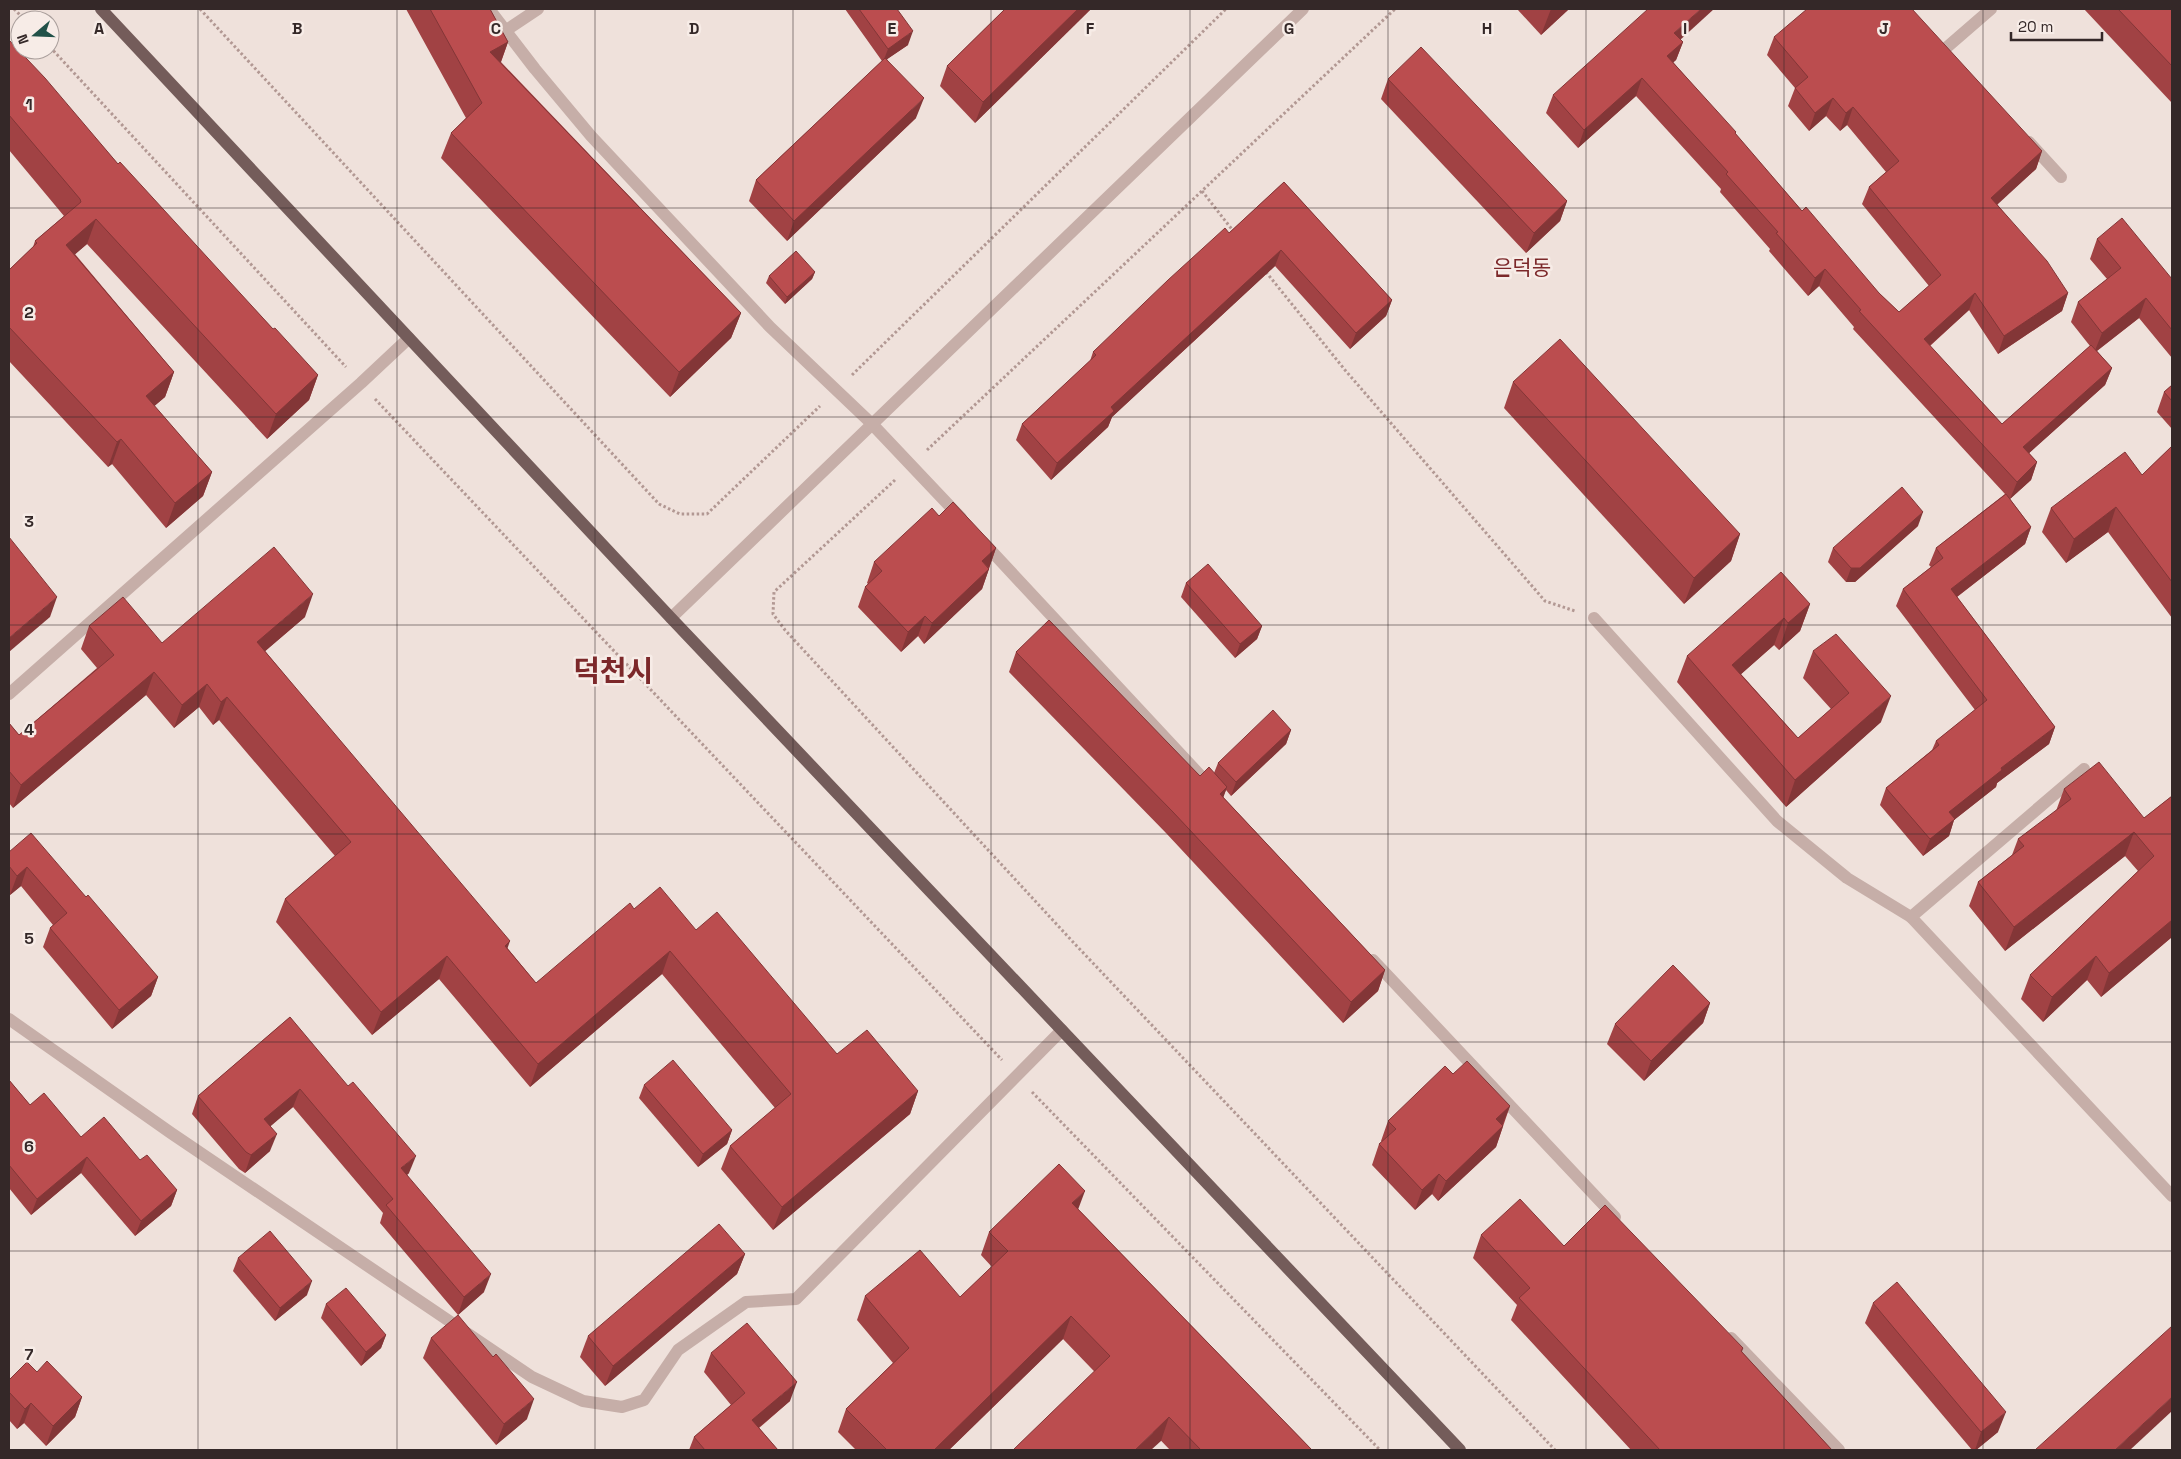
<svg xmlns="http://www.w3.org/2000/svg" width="2181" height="1459" font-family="'Space Grotesk','Noto Sans KR',sans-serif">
	<rect width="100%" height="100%" fill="#efe1db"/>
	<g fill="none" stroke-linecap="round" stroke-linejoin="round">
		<g stroke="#b29893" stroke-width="3" stroke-dasharray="2.5 2.5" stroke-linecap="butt">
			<polyline points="14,9 25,20"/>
			<polyline points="200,9 659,504 680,514 707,514 820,406"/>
			<polyline points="50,47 346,367"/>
			<polyline points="1202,191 1234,232"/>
			<polyline points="1266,272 1345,370 1545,601 1575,611"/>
			<polyline points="852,375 1226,9"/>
			<polyline points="375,399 1002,1060"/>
			<polyline points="927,450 1395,9"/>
			<polyline points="895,480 774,592 773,614 785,630 1073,942 1555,1450"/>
			<polyline points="1032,1092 1380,1450"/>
		</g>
		<g stroke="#c6aea8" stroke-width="12">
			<polyline points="489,9 535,69 591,136 770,327 872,424 961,518"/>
			<polyline points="505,31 538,9"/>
			<polyline points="1946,48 1991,9"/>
			<polyline points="2029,142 2061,177"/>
			<polyline points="983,542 1211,787"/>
			<polyline points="671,618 1303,9"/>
			<polyline points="1594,618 1777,821 1847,878 1911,917 2172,1196"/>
			<polyline points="9,694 361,383 409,338"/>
			<polyline points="1911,917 2084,769"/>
			<polyline points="1373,960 1615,1217"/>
			<polyline points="9,1019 171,1133 532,1377 583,1401 622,1407 644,1400 678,1350 746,1302 796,1299 1062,1030"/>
			<polyline points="1731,1338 1839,1450"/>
		</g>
		<polyline stroke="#745c5a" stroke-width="12" points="101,9 671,618 1460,1450"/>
	</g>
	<g fill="#a14244">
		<polygon points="406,9 490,9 508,42 501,62 741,313 731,338 670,397 441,158 451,133 466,118"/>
		<polygon points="845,9 897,9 908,45 887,59 916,118 787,241 749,201 756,180 882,61"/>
		<polygon points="1005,9 1091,9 975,123 940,86 947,66"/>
		<polygon points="1517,9 1569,9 1541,35"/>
		<polygon points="2084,9 2172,9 2172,103"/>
		<polygon points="1774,37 2042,151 2036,169 1997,204 2068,293 2062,311 1998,354 1969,310 1930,346 2002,424 2090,346 2071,322 2078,302 2107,279 2090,259 2097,239 2172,279 2172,358 2139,318 2097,351 2112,368 2105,385 2029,453 2037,462 2031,480 2010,499 2031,527 2025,544 1957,597 2055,727 2049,744 1997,783 1996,787 1954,820 1949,836 1923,856 1880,805 1886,788 1932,750 1936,741 1975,710 1896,606 1903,589 1931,567 1929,565 1936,548 2005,494 1853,329 1854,327 1819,286 1808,296 1769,251 1770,249 1720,192 1721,189 1636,96 1578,148 1546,113 1553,95 1680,39 1683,42 1676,60 1673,62 1802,211 1879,293 1899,312 1929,286 1862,204 1869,187 1886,172 1847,125 1840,131 1826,116 1809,131 1788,106 1795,88 1767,55"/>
		<polygon points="9,40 118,164 273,329 318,375 309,400 267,439 87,244 75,254 174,372 165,397 154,406 212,472 203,496 166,528 112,464 108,467 9,361 9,270 33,247 35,241 64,216 9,150"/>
		<polygon points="1388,79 1567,201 1560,221 1526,253 1381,99"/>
		<polygon points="1284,182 1392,300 1386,316 1350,349 1275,266 1112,417 1108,427 1051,480 1016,440 1022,424 1090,361 1093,352 1229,233"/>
		<polygon points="815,272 812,279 785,304 766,283 769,276"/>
		<polygon points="1513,382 1740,534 1731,561 1684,604 1504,408"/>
		<polygon points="2172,385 2172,429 2157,412 2164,392"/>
		<polygon points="2172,446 2172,618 2108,532 2066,563 2042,532 2051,508 2142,475"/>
		<polygon points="939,516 996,548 982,589 924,644 918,636 901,652 858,607 865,587 868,584 867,583 874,562"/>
		<polygon points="1918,526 1855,582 1846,582 1828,562 1833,548"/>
		<polygon points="1186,583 1262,626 1257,639 1235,658 1181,597"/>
		<polygon points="1810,604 1800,631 1779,650 1774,645 1741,674 1798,738 1831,709 1803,678 1813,651 1881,722 1786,807 1677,682 1687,656"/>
		<polygon points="305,617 265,651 536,983 634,909 696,930 837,1054 918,1091 910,1114 773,1230 721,1169 730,1146 775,1108 662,974 530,1087 439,979 372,1035 276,922 285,899 335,856 219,720 213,725 199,707 174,728 146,695 13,808 9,803 9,723 19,735 97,668 81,649 89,626 162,643"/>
		<polygon points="1016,652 1200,776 1214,773 1218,763 1291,730 1286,744 1231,796 1226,790 1223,797 1385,970 1378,991 1343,1023 1166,833 1009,672"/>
		<polygon points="2064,789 2144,818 2172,796 2172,937 2101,997 2087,980 2043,1022 2021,999 2030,975 2138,871 2125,856 2005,951 1969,906 1978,882 2012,855 2018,839 2056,811"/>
		<polygon points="9,852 86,897 158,977 151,996 112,1029 43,947 50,928 53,925 21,886 10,895 9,893"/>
		<polygon points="1710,1003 1703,1023 1644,1081 1607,1044 1615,1024"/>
		<polygon points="290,1017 409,1173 407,1175 484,1292 458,1315 380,1223 383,1213 293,1107 270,1126 270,1151 245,1173 239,1169 192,1114 198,1096"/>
		<polygon points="1453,1074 1510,1106 1496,1147 1438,1201 1432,1194 1415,1210 1372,1165 1379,1144 1382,1142 1381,1141 1388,1121"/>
		<polygon points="9,1080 30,1105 81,1137 140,1160 177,1190 171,1206 135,1236 81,1173 31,1215 9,1188"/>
		<polygon points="644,1085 732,1130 727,1144 698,1167 639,1098"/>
		<polygon points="1078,1209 1312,1450 1170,1450 1063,1339 949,1450 856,1450 838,1432 846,1409 893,1363 857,1320 865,1296 960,1297 992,1267 981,1255 989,1232"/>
		<polygon points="1481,1235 1564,1246 1743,1348 1742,1352 1832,1450 1631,1450 1511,1320 1517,1305 1473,1258"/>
		<polygon points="745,1254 737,1274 605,1386 580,1357 588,1336"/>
		<polygon points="238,1258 307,1295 275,1321 233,1271"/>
		<polygon points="1873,1303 1998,1432 1976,1450 1972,1450 1865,1323"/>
		<polygon points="326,1304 386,1335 381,1348 361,1366 321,1318"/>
		<polygon points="431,1338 527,1419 496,1445 423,1358"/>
		<polygon points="711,1353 790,1401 759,1428 778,1450 689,1450 694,1437 731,1405 704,1372"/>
		<polygon points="37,1372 82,1397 75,1417 46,1446 24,1423 17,1429 9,1420 9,1380"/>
	</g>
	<g fill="#833637">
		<polygon points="1078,9 1091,9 975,123 983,102"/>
		<polygon points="1551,9 1569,9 1541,35"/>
		<polygon points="1701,9 1714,9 1668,51 1674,33"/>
		<polygon points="913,31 908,45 883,62 888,49"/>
		<polygon points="508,42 499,67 490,52"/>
		<polygon points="1683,42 1676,60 1661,74 1667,56"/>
		<polygon points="1642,78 1636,96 1578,148 1584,130"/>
		<polygon points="924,98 916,118 787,241 794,221"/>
		<polygon points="1833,98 1826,116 1809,131 1815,113"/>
		<polygon points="1853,107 1847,125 1840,131 1846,113"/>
		<polygon points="2042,151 2036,169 1985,216 1991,198"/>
		<polygon points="1567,201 1560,221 1526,253 1534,233"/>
		<polygon points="96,219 87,244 57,270 66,245"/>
		<polygon points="1281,250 1275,266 1112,417 1108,427 1051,480 1057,463 1111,407"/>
		<polygon points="1825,269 1819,286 1808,296 1815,278"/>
		<polygon points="815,272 812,279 785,304 787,297"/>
		<polygon points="1975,293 1969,310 1917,357 1924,339"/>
		<polygon points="2068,293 2062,311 1998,354 2004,336"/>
		<polygon points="2146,298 2139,318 2094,353 2102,333"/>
		<polygon points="1392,300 1386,316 1350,349 1356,333"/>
		<polygon points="741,313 731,338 670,397 679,372"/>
		<polygon points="2112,368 2105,385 2016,465 2023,447"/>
		<polygon points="174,372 165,397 137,421 146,396"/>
		<polygon points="318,375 309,400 267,439 276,414"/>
		<polygon points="121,439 112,464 108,467 117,442"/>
		<polygon points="2037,462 2031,480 2010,499 2017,482"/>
		<polygon points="212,472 203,496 166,528 175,503"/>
		<polygon points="2116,507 2108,532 2066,563 2074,539"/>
		<polygon points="1923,512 1918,526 1855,582 1846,582 1851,568"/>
		<polygon points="2031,527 2025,544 1945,606 1951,589"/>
		<polygon points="1740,534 1731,561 1684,604 1694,578"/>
		<polygon points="996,548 989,568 982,561"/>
		<polygon points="989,569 982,589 924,644 932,623"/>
		<polygon points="313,594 305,617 249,665 257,642"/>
		<polygon points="57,597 50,617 9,652 9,638"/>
		<polygon points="1810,604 1800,631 1779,650 1788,623"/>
		<polygon points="925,616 918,636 901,652 908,632"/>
		<polygon points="1784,618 1774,645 1722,691 1732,665"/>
		<polygon points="1262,626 1257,639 1235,658 1240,644"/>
		<polygon points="154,672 146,695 13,808 21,785"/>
		<polygon points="207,684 199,707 174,728 182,705"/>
		<polygon points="1891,696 1881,722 1786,807 1795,780"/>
		<polygon points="227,697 219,720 213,725 221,702"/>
		<polygon points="2055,727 2049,744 1997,783 1996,787 1954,820 1949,836 1923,856 1930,839 1949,812 2001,768"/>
		<polygon points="1291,730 1286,744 1231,796 1236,782"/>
		<polygon points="1227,787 1220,807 1220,794"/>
		<polygon points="2134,832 2125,856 2005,951 2014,927"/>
		<polygon points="27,867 21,886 10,895 17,876"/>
		<polygon points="2172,920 2172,937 2101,997 2109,973"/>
		<polygon points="510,941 502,964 505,946"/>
		<polygon points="670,951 662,974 530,1087 538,1064"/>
		<polygon points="447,956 439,979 372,1035 381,1012"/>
		<polygon points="2096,956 2087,980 2043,1022 2052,997"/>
		<polygon points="1385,970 1378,991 1343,1023 1351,1002"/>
		<polygon points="158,977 151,996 112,1029 119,1010"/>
		<polygon points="1710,1003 1703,1023 1644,1081 1651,1061"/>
		<polygon points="300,1089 293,1107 258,1137 264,1119"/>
		<polygon points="918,1091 910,1114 773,1230 782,1207"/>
		<polygon points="1510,1106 1502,1126 1496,1119"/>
		<polygon points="1503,1126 1496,1147 1438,1201 1446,1181"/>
		<polygon points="732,1130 727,1144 698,1167 703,1154"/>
		<polygon points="277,1134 270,1151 245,1173 251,1155"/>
		<polygon points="416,1156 409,1173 395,1186 401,1168"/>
		<polygon points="87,1157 81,1173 31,1215 37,1199"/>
		<polygon points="1439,1174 1432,1194 1415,1210 1422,1190"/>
		<polygon points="177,1190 171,1206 135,1236 141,1221"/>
		<polygon points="1085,1191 1076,1215 1072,1203"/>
		<polygon points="745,1254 737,1274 605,1386 613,1366"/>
		<polygon points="491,1274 484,1292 458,1315 464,1297"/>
		<polygon points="312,1281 307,1295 275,1321 280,1308"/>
		<polygon points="1071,1316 1063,1339 949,1450 934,1450"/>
		<polygon points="386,1335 381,1348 361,1366 366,1352"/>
		<polygon points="797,1382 790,1401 745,1439 752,1420"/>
		<polygon points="82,1397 75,1417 46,1446 53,1426"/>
		<polygon points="2172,1397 2172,1411 2130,1450 2115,1450"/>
		<polygon points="534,1399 527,1419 496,1445 504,1424"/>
		<polygon points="31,1403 24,1423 17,1429 25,1409"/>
		<polygon points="2006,1412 1998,1432 1976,1450 1975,1450 1981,1432"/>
		<polygon points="1169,1417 1161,1441 1151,1450 1135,1450"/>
	</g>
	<g fill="#bb4d4f" stroke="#833637">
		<polygon points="430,9 490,9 508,42 490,52 741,313 679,372 451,133 482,103"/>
		<polygon points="859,9 897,9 913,31 888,49"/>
		<polygon points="1005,9 1078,9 983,102 947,66"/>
		<polygon points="1648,9 1701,9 1674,33 1683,42 1667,56 1736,132 1735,133 1802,211 1806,207 1879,293 1899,312 1941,275 1869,187 1899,161 1853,107 1846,113 1833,98 1815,113 1795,88 1808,77 1774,37 1807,9 1912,9 2042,151 1991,198 2047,261 2068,293 2004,336 1975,293 1924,339 2002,424 2091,345 2112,368 2023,447 2037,462 2017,482 1859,311 1861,310 1825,269 1815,278 1776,233 1778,232 1726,174 1728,172 1642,78 1584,130 1553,95"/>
		<polygon points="2118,9 2172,9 2172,66"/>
		<polygon points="9,40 45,78 118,164 120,162 273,329 275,328 318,375 276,414 96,219 66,245 174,372 146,396 212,472 175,503 121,439 117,442 9,327 9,270 37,243 35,241 81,202 80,199 9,115"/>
		<polygon points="1421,47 1567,201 1534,233 1388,79"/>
		<polygon points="885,58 924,98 794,221 756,180"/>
		<polygon points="1284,182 1392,300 1356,333 1281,250 1111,407 1114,411 1057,463 1022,424 1096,355 1093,352 1168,280 1225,228 1229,233"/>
		<polygon points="2122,218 2172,279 2172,330 2146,298 2102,333 2078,302 2121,268 2097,239"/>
		<polygon points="796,251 815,272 787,297 769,276"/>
		<polygon points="1560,339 1740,534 1694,578 1513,382"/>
		<polygon points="2172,385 2172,401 2164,392"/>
		<polygon points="2172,446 2172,582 2116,507 2074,539 2051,508 2125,452 2142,475"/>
		<polygon points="1902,487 1923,512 1860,568 1851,568 1833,548"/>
		<polygon points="2006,494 2031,527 1951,589 2055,727 2001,768 2002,770 1949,812 1955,819 1930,839 1886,788 1939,745 1936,741 1987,700 1903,589 1943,558 1936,548"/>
		<polygon points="953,502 996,548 982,561 989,569 932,623 925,616 908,632 865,587 882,571 874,562 932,508 939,516"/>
		<polygon points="9,537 57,597 9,638"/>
		<polygon points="274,547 313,594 257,642 510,941 505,946 536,983 630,903 634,909 660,887 696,930 717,912 837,1054 867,1030 918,1091 782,1207 730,1146 791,1094 670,951 538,1064 447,956 381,1012 285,899 351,842 227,697 221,702 207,684 182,705 154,672 21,785 9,771 9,723 19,735 114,655 89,626 123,597 162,643"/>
		<polygon points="1208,564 1262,626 1240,644 1186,583"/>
		<polygon points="1781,572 1810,604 1788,623 1784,618 1732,665 1798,738 1849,693 1813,651 1836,634 1891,696 1795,780 1687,656"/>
		<polygon points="1049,620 1200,776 1209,767 1227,787 1220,794 1385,970 1351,1002 1173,812 1016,652"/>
		<polygon points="1273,710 1291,730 1236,782 1218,763"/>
		<polygon points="2099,762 2144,818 2172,796 2172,920 2109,973 2096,956 2052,997 2030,975 2154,856 2134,832 2014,927 1978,882 2024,846 2018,839 2071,799 2064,789"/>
		<polygon points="31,833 86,897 88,895 158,977 119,1010 50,928 67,913 27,867 17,876 9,866 9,852"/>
		<polygon points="1673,965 1710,1003 1651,1061 1615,1024"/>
		<polygon points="290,1017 348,1086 353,1082 416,1156 401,1168 491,1274 464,1297 386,1205 393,1199 300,1089 264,1119 277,1134 251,1155 246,1152 198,1096"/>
		<polygon points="673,1060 732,1130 703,1154 644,1085"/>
		<polygon points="1467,1061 1510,1106 1496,1119 1503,1126 1446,1181 1439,1174 1422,1190 1379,1144 1396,1129 1388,1121 1445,1066 1453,1074"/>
		<polygon points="9,1080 30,1105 44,1093 81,1137 104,1117 140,1160 147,1155 177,1190 141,1221 87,1157 37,1199 9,1165"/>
		<polygon points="1059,1164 1085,1191 1072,1203 1312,1450 1201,1450 1169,1417 1135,1450 1013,1450 1110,1356 1071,1316 934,1450 887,1450 846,1409 909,1348 865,1296 920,1250 960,1297 1008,1251 989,1232"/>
		<polygon points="1520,1199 1564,1246 1605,1205 1743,1348 1741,1351 1832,1450 1660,1450 1519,1298 1530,1288 1481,1235"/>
		<polygon points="719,1224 745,1254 613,1366 588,1336"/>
		<polygon points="270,1231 312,1281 280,1308 238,1258"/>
		<polygon points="1897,1282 2006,1412 1981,1432 1873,1303"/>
		<polygon points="346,1288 386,1335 366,1352 326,1304"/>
		<polygon points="458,1315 493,1357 496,1354 534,1399 504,1424 431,1338"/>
		<polygon points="747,1323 797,1382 752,1420 778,1450 705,1450 694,1437 745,1393 711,1353"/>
		<polygon points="2172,1326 2172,1397 2115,1450 2035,1450"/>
		<polygon points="47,1361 82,1397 53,1426 31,1403 25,1409 9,1392 9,1380 27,1362 37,1372"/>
	</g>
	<path fill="none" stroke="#342828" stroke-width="1" stroke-opacity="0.55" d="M198 9V1450M397 9V1450M595 9V1450M793 9V1450M991 9V1450M1190 9V1450M1388 9V1450M1586 9V1450M1784 9V1450M1983 9V1450M9 208H2172M9 417H2172M9 625H2172M9 834H2172M9 1042H2172M9 1251H2172"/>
	<g text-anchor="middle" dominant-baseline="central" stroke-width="5" stroke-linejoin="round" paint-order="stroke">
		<g font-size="21" fill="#7c282a" stroke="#f7ece7">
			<text x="1522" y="267">은덕동</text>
		</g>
		<g font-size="29" font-weight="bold" fill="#7c282a" stroke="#f7ece7">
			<text x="613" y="670">덕천시</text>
		</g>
	</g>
	<g font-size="16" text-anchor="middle" font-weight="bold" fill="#342828" stroke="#f7ece7" stroke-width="5" stroke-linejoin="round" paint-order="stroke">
		<text x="99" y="34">A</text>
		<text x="297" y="34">B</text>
		<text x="496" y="34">C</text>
		<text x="694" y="34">D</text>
		<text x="892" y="34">E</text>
		<text x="1090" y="34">F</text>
		<text x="1289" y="34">G</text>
		<text x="1487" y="34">H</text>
		<text x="1685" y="34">I</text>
		<text x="1884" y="34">J</text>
		<text x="29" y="110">1</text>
		<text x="29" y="318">2</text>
		<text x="29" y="527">3</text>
		<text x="29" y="735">4</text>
		<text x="29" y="944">5</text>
		<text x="29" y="1152">6</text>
		<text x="29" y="1360">7</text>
	</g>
	<rect width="2181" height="1459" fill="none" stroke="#342828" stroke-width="20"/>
	<g transform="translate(35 35) rotate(251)"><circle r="24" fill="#f7ece7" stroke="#a99e9b"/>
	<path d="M0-4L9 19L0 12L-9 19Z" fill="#215148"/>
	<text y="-8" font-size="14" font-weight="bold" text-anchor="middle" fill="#342828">N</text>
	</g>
	<path d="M2011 32v8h91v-8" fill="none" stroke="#342828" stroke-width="2.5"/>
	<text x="2018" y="32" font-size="15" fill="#342828" stroke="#f7ece7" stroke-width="4" paint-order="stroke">20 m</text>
</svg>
